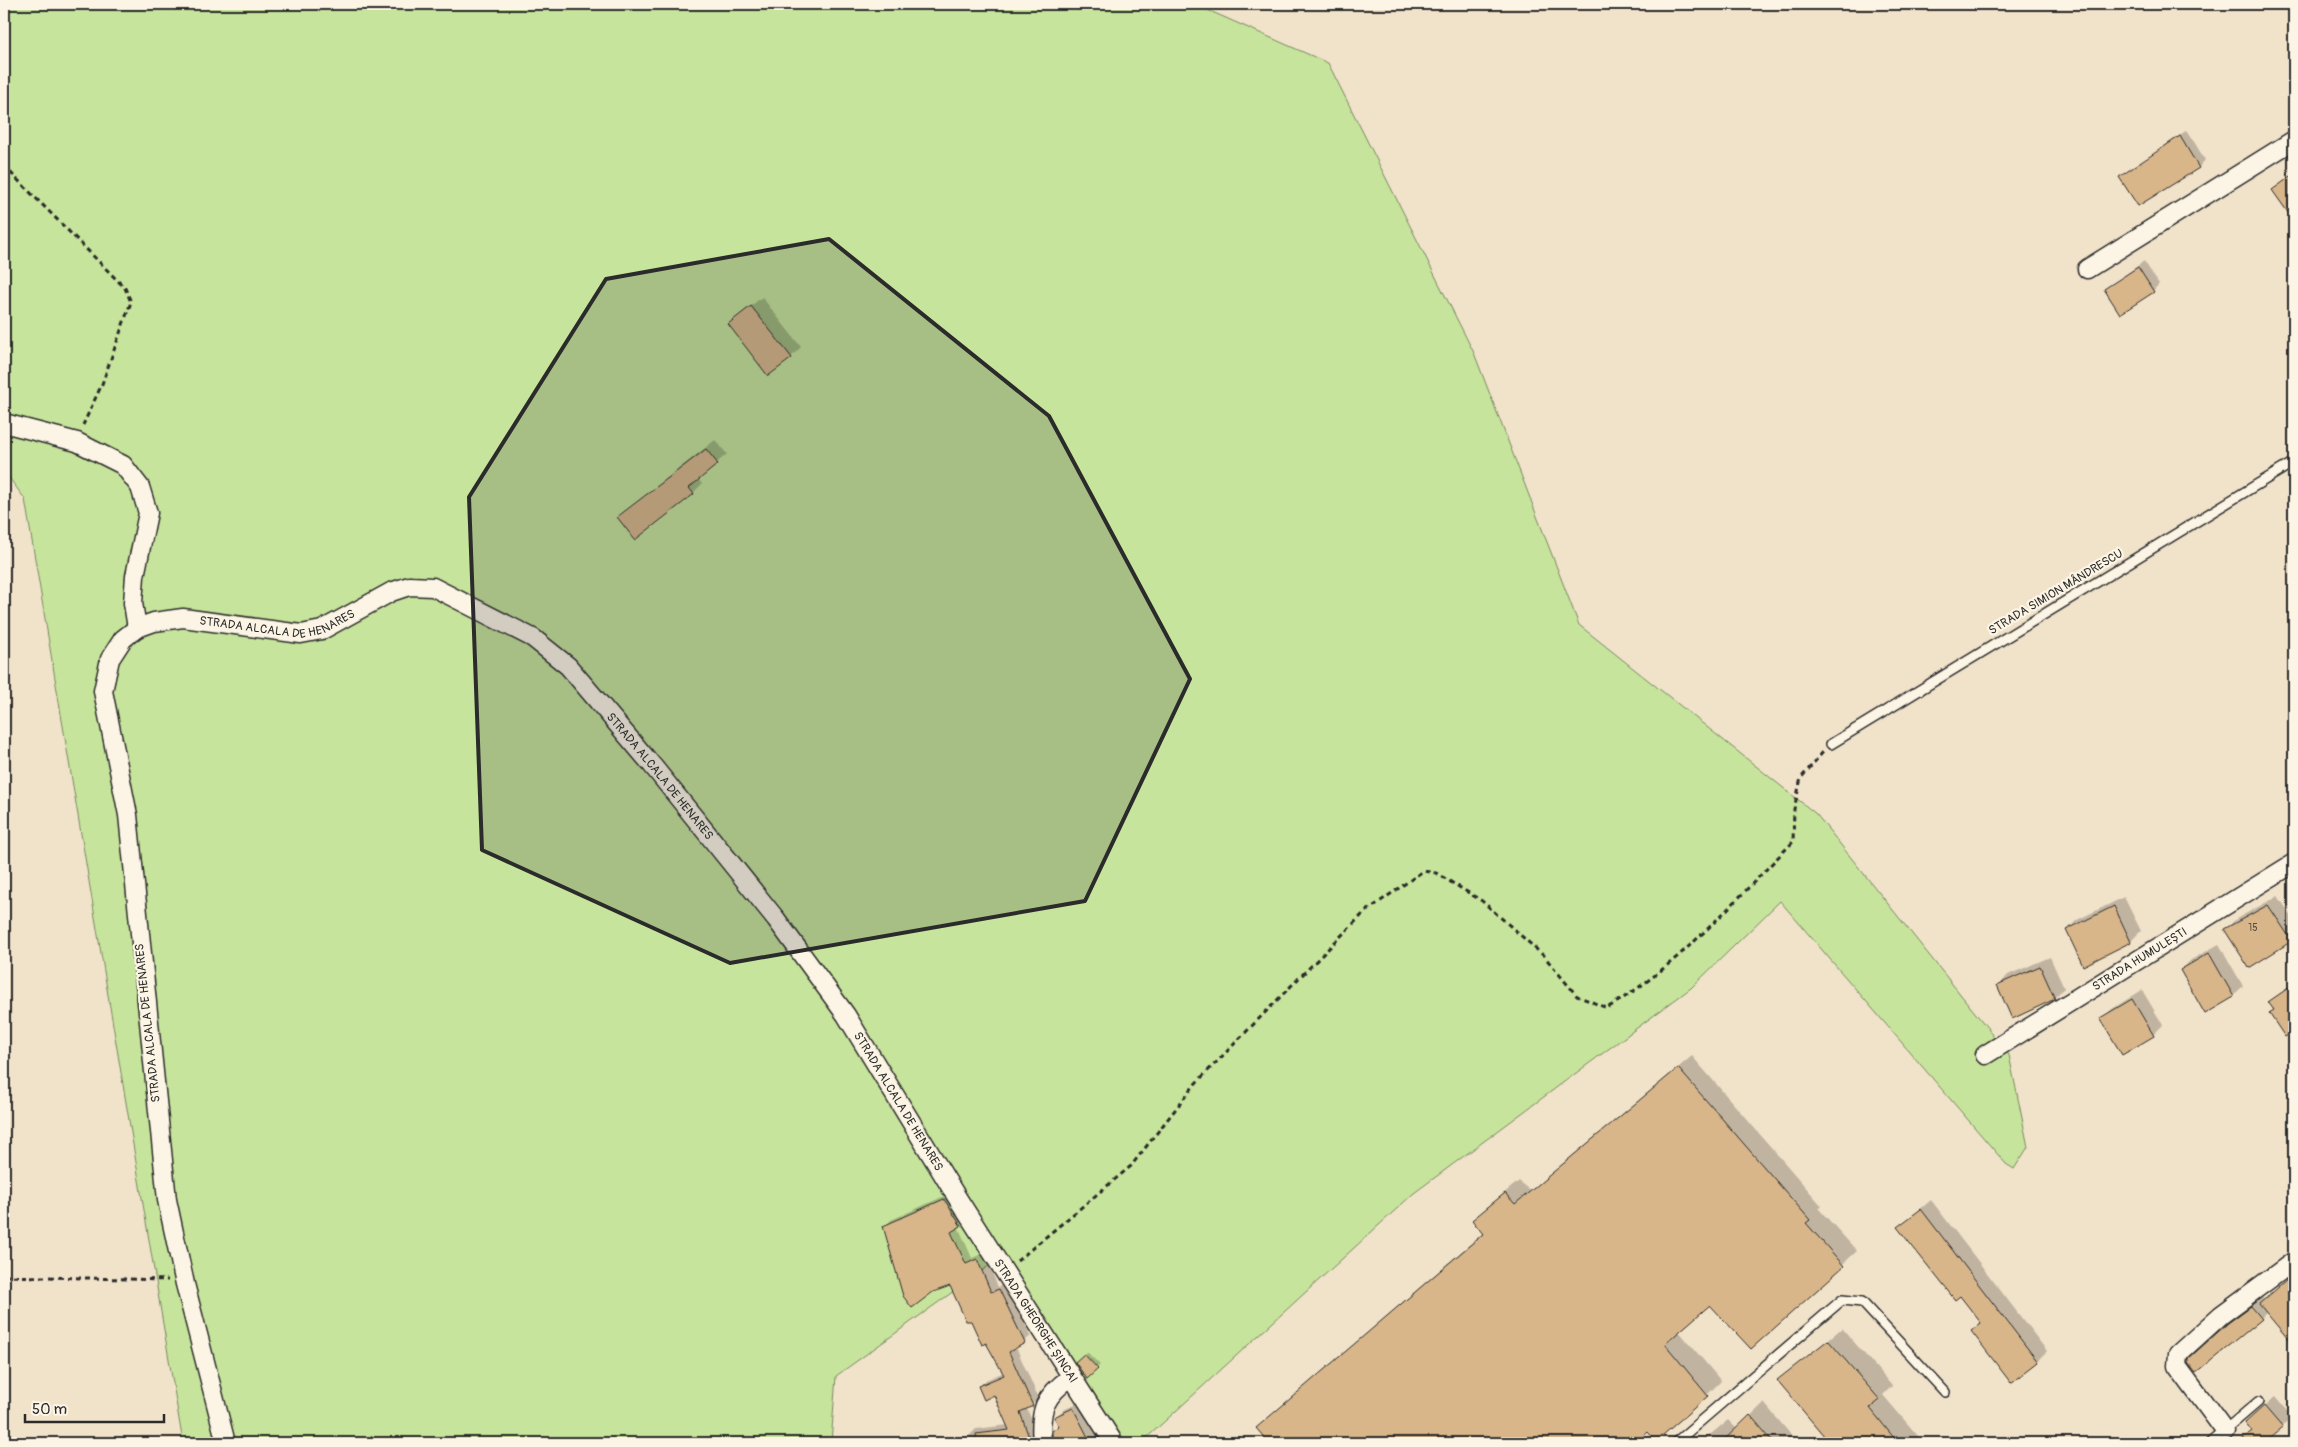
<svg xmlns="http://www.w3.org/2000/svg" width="2298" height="1447" font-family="Pangolin,sans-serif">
	<rect width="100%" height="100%" fill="#f1e2ca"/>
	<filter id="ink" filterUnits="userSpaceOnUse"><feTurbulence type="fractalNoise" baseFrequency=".02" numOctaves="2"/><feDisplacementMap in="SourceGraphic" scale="10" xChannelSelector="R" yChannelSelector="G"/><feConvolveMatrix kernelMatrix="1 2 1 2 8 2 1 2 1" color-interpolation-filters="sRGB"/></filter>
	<g filter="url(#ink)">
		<polygon fill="#c6e49b" stroke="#788863" points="4,4 1194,4 1328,63 1474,353 1579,625 1816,814 2009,1055 2028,1147 2014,1169 2006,1164 1780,901 1691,988 1414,1193 1141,1443 1123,1443 1062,1351 1004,1255 836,1376 831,1443 183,1443 25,499 4,471"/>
		<g fill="#0003">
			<polygon points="2187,130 2205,160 2199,167 2138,204 2121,177"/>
			<polygon points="2294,173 2294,211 2290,214 2273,190"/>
			<polygon points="2144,261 2159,284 2153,291 2106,289"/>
			<polygon points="762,297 801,347 791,357 729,324"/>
			<polygon points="715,440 727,454 698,479 702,484 693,493 618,517"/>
			<polygon points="2278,896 2294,920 2294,937 2291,940 2226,929 2236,919"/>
			<polygon points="2124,897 2141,931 2131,941 2084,964 2067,930 2077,920"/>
			<polygon points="2219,944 2243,986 2233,996 2181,970 2191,960"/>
			<polygon points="2050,957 2064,988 2054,998 1998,986 2008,975"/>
			<polygon points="2294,983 2294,1029 2285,1035 2269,1002"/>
			<polygon points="2142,990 2163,1025 2153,1035 2102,1019 2112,1009"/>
			<polygon points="1692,1056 1822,1206 1819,1209 1857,1251 1751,1348 1710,1303 1678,1330 1721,1381 1707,1395 1657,1439 1649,1431 1634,1443 1271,1443 1257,1428 1484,1232 1474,1220 1487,1207 1519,1181 1530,1191"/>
			<polygon points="951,1193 966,1219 958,1226 972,1258 984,1253 998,1287 1005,1283 1031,1336 1016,1347 1039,1399 1027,1408 1039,1441 1037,1443 970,1443 969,1436 976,1429 1008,1425 995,1394 979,1387 986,1380 1004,1372 951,1284 884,1227 891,1220"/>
			<polygon points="1931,1200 2047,1351 2037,1361 1972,1331 1982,1321 1899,1227"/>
			<polygon points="2294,1274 2294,1328 2287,1335 2267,1312 2261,1318 2200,1349 2239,1313 2262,1297 2264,1300"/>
			<polygon points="1842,1328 1892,1386 1883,1395 1924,1443 1831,1443 1779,1380"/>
			<polygon points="1087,1352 1100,1365 1087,1377 1077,1362"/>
			<polygon points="2275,1397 2292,1417 2263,1443 2238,1443 2253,1431 2256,1414"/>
			<polygon points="1079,1402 1101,1443 1053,1443 1053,1436 1061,1427 1056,1417 1062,1411"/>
			<polygon points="1764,1403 1798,1443 1700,1443 1728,1420 1737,1429"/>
		</g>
		<g fill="#d8b68a" stroke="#2b2b2b">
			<polygon points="2180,136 2199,168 2138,206 2119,177"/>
			<polygon points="2294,174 2294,221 2272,190"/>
			<polygon points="2138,267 2154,292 2120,314 2104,289"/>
			<polygon points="751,306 792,358 768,376 728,324"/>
			<polygon points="706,449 718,464 689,488 694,494 635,540 617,517"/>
			<polygon points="2268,905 2292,941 2249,968 2224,929"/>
			<polygon points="2114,906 2131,942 2083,966 2066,930"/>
			<polygon points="2209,953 2234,997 2205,1014 2180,970"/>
			<polygon points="2040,966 2055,999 2012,1019 1997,985"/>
			<polygon points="2294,984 2294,1031 2285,1037 2269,1013 2274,1010 2268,1002"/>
			<polygon points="2132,999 2154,1036 2122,1055 2100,1018"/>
			<polygon points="1678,1068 1810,1220 1806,1223 1844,1266 1751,1349 1710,1305 1665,1344 1708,1396 1656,1441 1648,1432 1636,1443 1269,1443 1256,1428 1483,1234 1472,1220 1505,1193 1515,1204"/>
			<polygon points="944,1199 961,1226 951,1232 966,1264 977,1259 991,1292 999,1289 1025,1343 1009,1352 1033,1406 1020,1412 1031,1443 977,1443 976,1434 1009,1430 994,1395 984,1400 978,1386 1004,1375 986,1343 982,1345 971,1321 966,1321 950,1286 933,1292 912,1308 903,1296 883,1226"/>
			<polygon points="1921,1209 2038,1362 2011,1383 1971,1331 1981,1323 1960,1296 1955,1300 1897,1227"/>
			<polygon points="2294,1274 2294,1346 2259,1304"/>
			<polygon points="2251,1306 2262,1319 2196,1373 2188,1363 2188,1359 2228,1323"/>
			<polygon points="1828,1340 1880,1400 1870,1408 1898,1443 1830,1443 1777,1380"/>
			<polygon points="1084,1354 1098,1369 1087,1379 1075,1362"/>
			<polygon points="2264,1406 2283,1428 2265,1443 2238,1443 2252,1432 2245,1423"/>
			<polygon points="1073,1408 1091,1443 1052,1443 1052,1431 1059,1426 1054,1417"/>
			<polygon points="1750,1415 1774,1443 1721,1443"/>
		</g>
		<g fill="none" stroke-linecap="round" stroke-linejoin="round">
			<g stroke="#2b2b2b" stroke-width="12">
				<g id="lane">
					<polyline points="1831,744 2294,462"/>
					<polyline points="1675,1443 1842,1300 1862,1302 1945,1392"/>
					<polyline points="2210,1443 2258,1402"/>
				</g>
			</g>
			<g stroke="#2b2b2b" stroke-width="21">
				<g id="street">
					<polyline points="2087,269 2294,140"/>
					<polyline points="4,423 77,442 123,465 140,487 148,513 135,576 133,603 137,628"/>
					<path id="s1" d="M1985 1055 2294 863"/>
					<polyline points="2225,1431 2177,1366 2178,1354 2221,1315 2294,1261"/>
					<path id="s2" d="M226 1443 185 1284 167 1200 128 815 103 691 110 659 123 639 137 628 154 622 183 618 301 634 322 630 391 592 409 586 433 587 533 638 568 666 652 765 776 919 846 1015 958 1199 1114 1443"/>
					<path d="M1042 1443C1039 1410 1044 1396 1071 1377"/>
				</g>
			</g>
			<g stroke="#2b2b2b" stroke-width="3" stroke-dasharray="5 4" stroke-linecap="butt">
				<polyline points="4,166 125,288 131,302 102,384 83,425"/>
				<path d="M1017 1261 1131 1166 1196 1083 1293 984 1364 913 1423 871 1436 873 1482 901 1544 956 1577 996 1607 1008C1678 967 1735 900 1793 842L1794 809 1801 778 1823 752"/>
				<polyline points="4,1276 168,1280"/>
			</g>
			<use href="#lane" stroke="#fcf5e5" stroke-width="9"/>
			<use href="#street" stroke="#fcf5e5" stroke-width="18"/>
		</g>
	</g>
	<path fill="#2b2b2b" fill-opacity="0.2" stroke="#2b2b2b" stroke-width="4" stroke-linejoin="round" d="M829 239 1049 416 1190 679 1085 901 730 963 482 850 469 497 606 279Z"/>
	<g text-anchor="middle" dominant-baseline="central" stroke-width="4.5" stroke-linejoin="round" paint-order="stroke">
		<g font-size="10" fill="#564e43">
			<text x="2253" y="928">15</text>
		</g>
		<g font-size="12" fill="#2b2b2b" stroke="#fcf5e5">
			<text transform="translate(2056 592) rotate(-31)">STRADA SIMION MÂNDRESCU</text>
			<text stroke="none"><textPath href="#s2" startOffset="982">STRADA ALCALA DE HENARES</textPath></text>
			<text stroke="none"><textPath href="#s2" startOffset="1448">STRADA ALCALA DE HENARES</textPath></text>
			<text stroke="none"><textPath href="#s1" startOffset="182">STRADA HUMULEȘTI</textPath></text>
			<text transform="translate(148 1023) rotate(-96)">STRADA ALCALA DE HENARES</text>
			<text stroke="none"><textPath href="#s2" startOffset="1852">STRADA ALCALA DE HENARES</textPath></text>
			<text stroke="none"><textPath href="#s2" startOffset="2111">STRADA GHEORGHE ȘINCAI</textPath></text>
		</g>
	</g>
	<rect width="2298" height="1447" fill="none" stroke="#fcf5e5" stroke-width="20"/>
	<rect x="10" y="10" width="2278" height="1427" fill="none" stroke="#2b2b2b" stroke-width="2" filter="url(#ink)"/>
	<path d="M25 1414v8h139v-8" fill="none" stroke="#2b2b2b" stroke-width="2.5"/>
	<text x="32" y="1414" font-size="15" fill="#2b2b2b" stroke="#fcf5e5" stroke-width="4" paint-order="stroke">50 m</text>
</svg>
